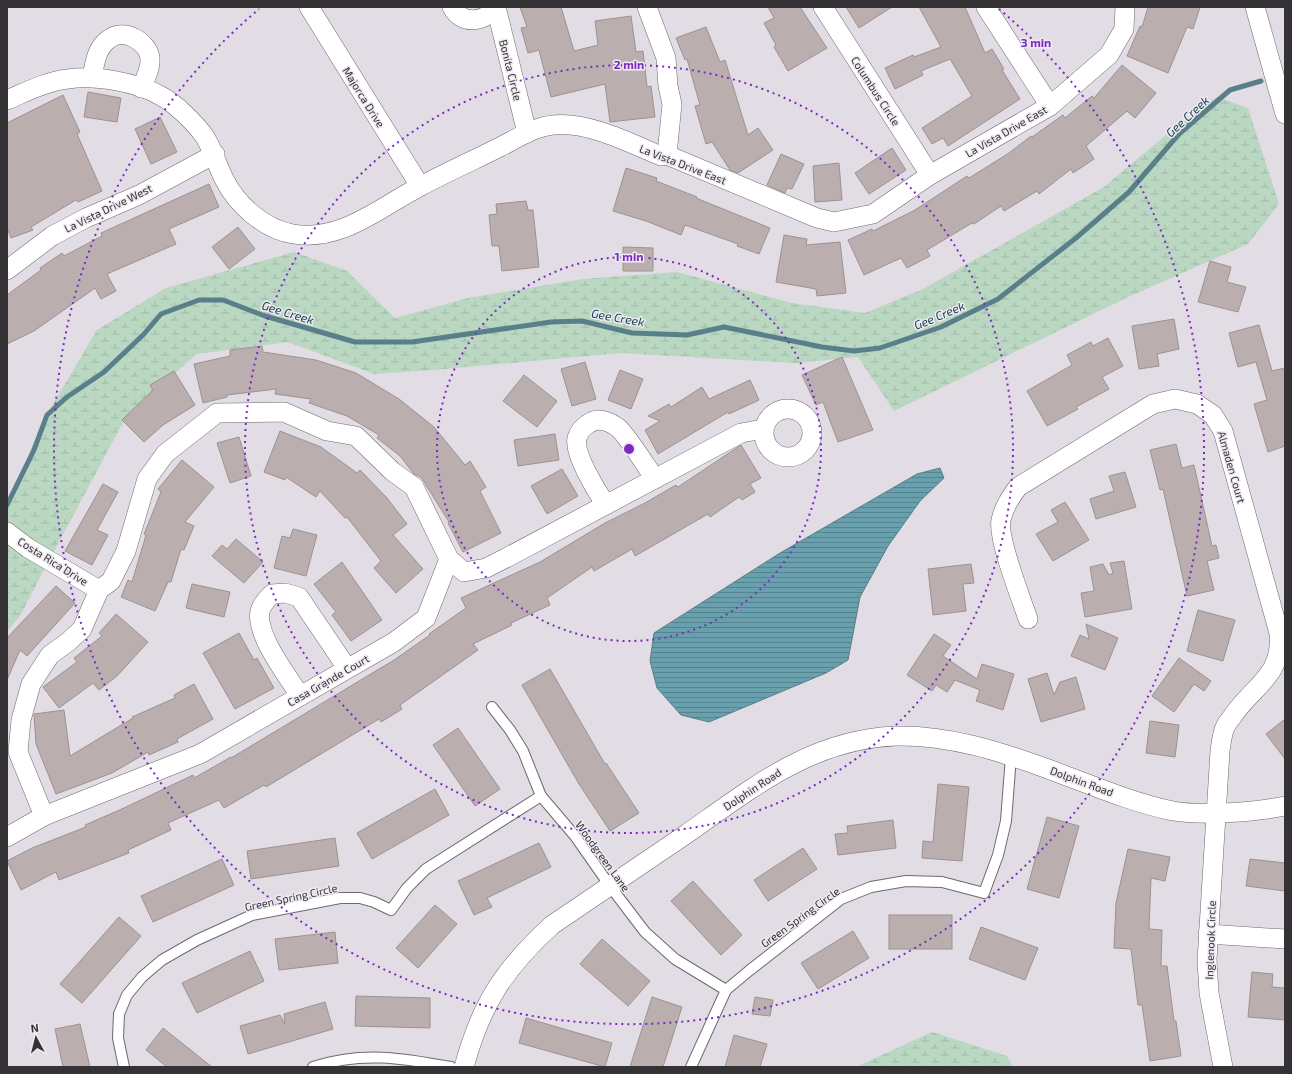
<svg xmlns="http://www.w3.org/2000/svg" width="1292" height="1074" font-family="'Exo 2',sans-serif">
	<defs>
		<pattern id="wetland-marsh" width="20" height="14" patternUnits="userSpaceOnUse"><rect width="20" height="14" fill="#bad7c2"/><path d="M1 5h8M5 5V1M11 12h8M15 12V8" fill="none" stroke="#a0b9a7"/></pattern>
		<pattern id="water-rules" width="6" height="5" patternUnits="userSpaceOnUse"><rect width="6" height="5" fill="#68a0ae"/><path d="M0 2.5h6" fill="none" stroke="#56838e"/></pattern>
	</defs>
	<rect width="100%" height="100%" fill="#e2dce4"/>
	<g fill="url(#wetland-marsh)">
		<polygon points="1217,97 1248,108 1279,204 1248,244 1128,297 894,411 858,357 796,363 620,353 433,370 374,374 288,342 197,354 127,415 53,553 32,540 7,521 7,510 40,426 97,330 166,288 294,252 347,271 395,318 468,298 583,279 677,272 792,303 865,313 923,289 1104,187 1167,134"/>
		<polygon points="7,543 45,568 20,616 7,631"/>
		<polygon points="932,1032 1007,1056 1013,1067 856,1067"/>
	</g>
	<polygon fill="url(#water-rules)" stroke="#597f8a" points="940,468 944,478 920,501 888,546 860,597 848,660 826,673 709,722 681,715 657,688 650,661 654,633 780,553 917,474"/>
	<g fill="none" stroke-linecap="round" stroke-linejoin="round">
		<polyline stroke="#597f8a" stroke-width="5" points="7,505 34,450 47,415 67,397 104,372 144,334 161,314 199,300 223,300 265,316 355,342 412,342 551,322 582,321 632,333 687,335 724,327 822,347 854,351 880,348 941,327 998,299 1076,238 1129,192 1179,134 1230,90 1261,81"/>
	</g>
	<g fill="#baafae" stroke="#9c9291">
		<polygon points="520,7 561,7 574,51 598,45 595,21 631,16 636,52 643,51 647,87 651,86 655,117 610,122 605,84 551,97 539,50 528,53 521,28 527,27"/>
		<polygon points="768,7 800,7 827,48 788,71 774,47 776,45 764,23 774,18"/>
		<polygon points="846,7 892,7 859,28"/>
		<polygon points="919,7 965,7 985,53 992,49 1004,69 1002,70 1020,99 948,146 943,138 932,144 922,128 972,96 950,59 921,71 923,75 895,89 885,68 913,55 914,57 941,47"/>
		<polygon points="1148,7 1200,7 1193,29 1187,27 1168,73 1127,56 1140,26 1142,27"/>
		<polygon points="706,27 720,62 725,60 748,135 758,128 773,150 738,173 730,170 712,142 706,144 695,106 700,105 687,59 685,60 676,38"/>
		<polygon points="1122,65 1156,93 1135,118 1127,111 1086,146 1094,159 1073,173 1071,169 1039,194 1037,191 1004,211 1001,206 974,224 972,223 927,250 930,256 907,268 901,258 864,275 848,240 872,229 873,231 915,210 967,176 969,178 1009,153 1031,136 1032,137 1063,115 1065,118 1092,96 1094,98"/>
		<polygon points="88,92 121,98 117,122 84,117"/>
		<polygon points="63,95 80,132 77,134 102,191 78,202 76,200 31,227 33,230 11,238 7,228 7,123"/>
		<polygon points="160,117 177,152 151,164 135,129"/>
		<polygon points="892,148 906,170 869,194 855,173"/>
		<polygon points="781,154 804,164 792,189 787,188 785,193 767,185"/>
		<polygon points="839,163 842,200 815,202 813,166"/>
		<polygon points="626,168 657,178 656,181 697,197 696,198 770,228 759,254 737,246 738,244 685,225 681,235 646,221 613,211"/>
		<polygon points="209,184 219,207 169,229 176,244 107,274 116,291 101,299 95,288 34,331 7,344 7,295 41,270 40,268 62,253 64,256 102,236 101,233"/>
		<polygon points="526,201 528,210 533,210 539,267 502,271 499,246 492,246 489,215 497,214 496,204"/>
		<polygon points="238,227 255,249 229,269 212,247"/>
		<polygon points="784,235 807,239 806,245 840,242 846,293 817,296 816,289 776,282"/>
		<polygon points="623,247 653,248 653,271 623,271"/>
		<polygon points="1210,261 1231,267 1227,282 1246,287 1238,312 1198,302"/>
		<polygon points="1174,319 1179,349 1157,354 1159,366 1139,369 1132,326"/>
		<polygon points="1259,325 1272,371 1285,368 1285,446 1268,452 1254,404 1267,400 1256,362 1238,367 1229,333"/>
		<polygon points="1108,338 1123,366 1102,377 1109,389 1076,407 1078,409 1047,426 1027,391 1072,365 1067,355 1091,342 1093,346"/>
		<polygon points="262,346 263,352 316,360 356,373 399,399 434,427 465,465 470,461 486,487 480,491 501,533 463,552 448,523 449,522 421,477 414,474 400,456 377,438 379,435 347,416 309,403 311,399 275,394 276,389 227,395 227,397 203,403 194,364 230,356 230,350"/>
		<polygon points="842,357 873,430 838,442 823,402 816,405 802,375"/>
		<polygon points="585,362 596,399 572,406 561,369"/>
		<polygon points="620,370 643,379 631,409 608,400"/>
		<polygon points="174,371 195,405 163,425 144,442 122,420 153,390 150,385"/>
		<polygon points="524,375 557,401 537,427 503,401"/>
		<polygon points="750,380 759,400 729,414 728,412 658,454 645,430 660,421 648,416 669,404 671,407 702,387 709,399"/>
		<polygon points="280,431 321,447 357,473 360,470 387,498 407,524 393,535 423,569 396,593 374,568 381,561 347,517 345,518 320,491 316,497 286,477 285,480 264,472"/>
		<polygon points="555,434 559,460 518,466 514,440"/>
		<polygon points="239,437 251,476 230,483 217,443"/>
		<polygon points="1176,444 1182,468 1194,465 1212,546 1216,545 1219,558 1207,561 1214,590 1187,596 1163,489 1160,490 1150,450"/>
		<polygon points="741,445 761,478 750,484 755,492 742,500 739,497 710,517 708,514 635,556 632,549 594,571 592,567 547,598 550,605 511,623 512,625 473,644 478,650 400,705 402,709 381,722 379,719 266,787 264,785 224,808 219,800 168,823 171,830 128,850 129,853 59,880 56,872 21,890 7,861 32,848 86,827 85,825 124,808 193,775 194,778 231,757 231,758 394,660 430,635 429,634 466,608 461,598 540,562 605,523 645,503 676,485 678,487"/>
		<polygon points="182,460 214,487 185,522 194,526 184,550 181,549 171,582 168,582 155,611 121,597 128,580 132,582 146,535 144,534 161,492 158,489"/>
		<polygon points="562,469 578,496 547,514 531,486"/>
		<polygon points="1125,472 1136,507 1096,519 1090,499 1114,491 1109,476"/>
		<polygon points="103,484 118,492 97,530 108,535 92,565 65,551"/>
		<polygon points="1065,502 1089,540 1053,561 1036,534 1058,522 1051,510"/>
		<polygon points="293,529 317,535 306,576 274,568 282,536 290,538"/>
		<polygon points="236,539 263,562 244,583 212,556 222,545 227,549"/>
		<polygon points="1124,561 1132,609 1085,617 1081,593 1094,591 1090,567 1103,564 1109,575 1113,573 1110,563"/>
		<polygon points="342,562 382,620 351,641 332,615 336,612 314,584"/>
		<polygon points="971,564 974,583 963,584 966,611 933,615 928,569"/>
		<polygon points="192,584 230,592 224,617 186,608"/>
		<polygon points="56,586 75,603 27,656 20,650 7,680 7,638"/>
		<polygon points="1198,610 1235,620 1223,661 1187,651"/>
		<polygon points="116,614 148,642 117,676 99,690 93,683 59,708 43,687 77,662 74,658 102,636 99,633"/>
		<polygon points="1086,624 1118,638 1105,670 1071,656 1080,635 1089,639"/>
		<polygon points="239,633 254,660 257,658 274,688 235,709 203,653"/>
		<polygon points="934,634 951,645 943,656 977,679 982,664 1014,674 1003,710 976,701 980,690 955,680 947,692 936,685 932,691 907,675"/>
		<polygon points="1179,658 1211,681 1204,691 1194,684 1174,712 1152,696"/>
		<polygon points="550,669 605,764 606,763 639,813 610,831 579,784 522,685"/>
		<polygon points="1047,673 1054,695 1060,682 1076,677 1085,709 1041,722 1028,679"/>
		<polygon points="194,684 213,719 177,739 178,742 149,755 148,752 112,773 56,794 36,744 34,714 64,710 70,756 133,718 132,717 175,698 174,695"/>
		<polygon points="1285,719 1285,759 1266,734"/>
		<polygon points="1150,721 1179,725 1175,757 1146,753"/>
		<polygon points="458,728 500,789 475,806 433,745"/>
		<polygon points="938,784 969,787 962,861 922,858 923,841 933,842"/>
		<polygon points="435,789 449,815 372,859 357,833"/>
		<polygon points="1047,817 1079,826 1059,898 1027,889"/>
		<polygon points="893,820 896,848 838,855 835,834 848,833 847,826"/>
		<polygon points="335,838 339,866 251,879 247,851"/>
		<polygon points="539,843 551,867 487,898 492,907 474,915 458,881"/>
		<polygon points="803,848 817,869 768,901 754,880"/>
		<polygon points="1128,849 1170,857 1165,881 1151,878 1149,929 1162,930 1161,966 1167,966 1174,1021 1176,1021 1181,1056 1150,1061 1142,1005 1138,1005 1131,949 1114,948 1116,903"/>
		<polygon points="222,859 234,885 153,922 141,896"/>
		<polygon points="1250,859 1285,863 1285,891 1246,886"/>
		<polygon points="693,881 742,935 721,955 671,901"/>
		<polygon points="435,905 457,924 418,968 396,948"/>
		<rect x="889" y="915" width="63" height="34"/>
		<polygon points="119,917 141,936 82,1003 60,984"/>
		<polygon points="981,927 1038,948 1025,980 969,959"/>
		<polygon points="853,931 869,958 818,989 801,963"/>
		<polygon points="335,932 338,963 279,970 275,939"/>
		<polygon points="602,939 650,981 628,1006 580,964"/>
		<polygon points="250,951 264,981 197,1013 182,983"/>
		<polygon points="1252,972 1273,974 1272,987 1285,988 1285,1020 1248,1017"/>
		<polygon points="356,996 430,998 430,1028 355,1026"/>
		<polygon points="652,997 682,1007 663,1067 630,1067"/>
		<polygon points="755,997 773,1000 770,1016 752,1014"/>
		<polygon points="325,1002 333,1029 248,1054 240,1026 280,1015 285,1024 284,1014"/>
		<polygon points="526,1018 612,1043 605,1067 519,1043"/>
		<polygon points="80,1024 90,1067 63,1067 55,1029"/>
		<polygon points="163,1028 212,1067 167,1067 146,1050"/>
		<polygon points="734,1035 767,1044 760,1067 725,1067"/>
	</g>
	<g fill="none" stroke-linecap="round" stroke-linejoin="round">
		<g stroke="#6e6970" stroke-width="12">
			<g id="lane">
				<polyline points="492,707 510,730 523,751 541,796 575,836 610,886 645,932 675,959 726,990"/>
				<polyline points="124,1067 118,1038 119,1014 127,995 142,977 162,960 197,940 252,915 340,898 360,898 374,902 391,910 407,888 426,869 541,796"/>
				<path d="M313 1067C362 1051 402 1058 451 1067"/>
				<polyline points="691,1067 726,990 750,970 841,899 871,887 906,881 942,882 984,893 998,855 1006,821 1011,756"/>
			</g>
		</g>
		<g stroke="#6e6970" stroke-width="20">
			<g id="street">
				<polyline points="309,7 420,186"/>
				<path d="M452 7C462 26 485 22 496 7"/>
				<polyline points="496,7 527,133"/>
				<polyline points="647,7 666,58 668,86 672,104 667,155"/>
				<polyline points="823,7 930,175"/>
				<polyline points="986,7 1050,106"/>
				<polyline points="1255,7 1285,114"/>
				<path d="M92 77C95 63 96 48 109 39 124 27 148 42 150 58 151 68 145 80 141 88"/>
				<path d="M7 100C26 92 47 81 68 79 95 75 137 82 161 96 175 103 196 124 205 137 213 150 217 165 224 179 237 205 264 229 293 234 342 242 380 207 421 186 447 172 474 160 500 147 516 139 534 127 553 125 587 121 630 143 661 156L667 155 817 218 834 222 873 214 930 175 1050 106 1109 55 1124 29 1125 7"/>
				<polyline points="7,270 52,236 86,218 139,195 215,154"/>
				<circle cx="788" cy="433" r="24"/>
				<path d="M606 505C597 492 573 453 577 438 579 432 583 427 588 424 597 417 608 421 617 427 625 432 648 469 655 479"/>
				<polyline points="7,532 28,548 99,590"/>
				<path d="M1028 619C1021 598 997 538 1001 520 1004 507 1010 498 1018 487L1153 404 1175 399 1197 404 1213 415 1223 431 1279 633C1283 677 1252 686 1232 717 1229 721 1225 725 1224 730 1222 736 1221 744 1220 751L1207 960 1209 993 1223 1067"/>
				<path d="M300 696C288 676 255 635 260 611 262 604 267 599 272 594L285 593 299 597 347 668"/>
				<polyline points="44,816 18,752 21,720 31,684 50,655 68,642 82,629 99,590 111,581 126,551 147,479 165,454 217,413 284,412 327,431 356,436 392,471 414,487 449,559 464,572 486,568 506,558 741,433 763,429"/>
				<polyline points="7,837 44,816 200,754 394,642 426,618 449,559"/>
				<polyline points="1208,934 1285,939"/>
				<path d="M464 1067C481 1004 504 969 552 925 596 895 641 865 685 835 751 789 811 739 896 736 949 735 999 751 1048 769 1089 784 1130 802 1173 811 1203 816 1255 812 1285 806"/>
			</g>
		</g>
		<use href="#lane" stroke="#fff" stroke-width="10"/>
		<use href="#street" stroke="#fff" stroke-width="19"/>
	</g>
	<g fill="none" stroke="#7b2cbf" stroke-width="2" stroke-dasharray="2 4">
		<circle cx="629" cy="449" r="192"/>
		<circle cx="629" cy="449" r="384"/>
		<path d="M999 9A575 575 0 1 1 259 9"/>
	</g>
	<g text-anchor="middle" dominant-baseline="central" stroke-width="3" stroke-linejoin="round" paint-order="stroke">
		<g font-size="11" fill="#353235" stroke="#efe9f1">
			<text transform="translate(511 70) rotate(76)">Bonita Circle</text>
			<text transform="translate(876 91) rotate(57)">Columbus Circle</text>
			<text transform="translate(364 97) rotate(58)">Majorca Drive</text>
			<text transform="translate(1006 131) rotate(-30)">La Vista Drive East</text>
			<text transform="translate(683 164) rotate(21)">La Vista Drive East</text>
			<text transform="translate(108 208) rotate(-26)">La Vista Drive West</text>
			<text transform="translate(1232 467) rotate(74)">Almaden Court</text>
			<text transform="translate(53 561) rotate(32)">Costa Rica Drive</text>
			<text transform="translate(328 680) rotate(-30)">Casa Grande Court</text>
			<text transform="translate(1082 781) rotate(20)">Dolphin Road</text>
			<text transform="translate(752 789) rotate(-33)">Dolphin Road</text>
			<text transform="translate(603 856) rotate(54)">Woodgreen Lane</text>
			<text transform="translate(291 897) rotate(-12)">Green Spring Circle</text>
			<text transform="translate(800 917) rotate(-36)">Green Spring Circle</text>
			<text transform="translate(1210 940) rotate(-88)">Inglenook Circle</text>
		</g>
		<g font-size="12" font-style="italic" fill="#134551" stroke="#efe9f1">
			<text transform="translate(1187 116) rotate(-43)">Gee Creek</text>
			<text transform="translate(288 312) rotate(17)">Gee Creek</text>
			<text transform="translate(939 315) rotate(-23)">Gee Creek</text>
			<text transform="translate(618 317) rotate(10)">Gee Creek</text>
		</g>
	</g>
	<circle cx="629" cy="449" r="6" fill="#7b2cbf" stroke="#efe9f1" stroke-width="2"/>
	<g font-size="12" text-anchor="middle" font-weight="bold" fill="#7b2cbf" stroke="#efe9f1" stroke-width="3" stroke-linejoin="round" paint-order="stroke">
		<text x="1036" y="47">3 min</text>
		<text x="629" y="69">2 min</text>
		<text x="629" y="261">1 min</text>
	</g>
	<rect width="1292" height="1074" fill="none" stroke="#353235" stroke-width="16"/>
	<g transform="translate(36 1038) rotate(353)" stroke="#efe9f1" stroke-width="3" paint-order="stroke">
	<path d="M0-3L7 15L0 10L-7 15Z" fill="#353235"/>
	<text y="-6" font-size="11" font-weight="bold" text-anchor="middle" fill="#353235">N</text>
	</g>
</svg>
